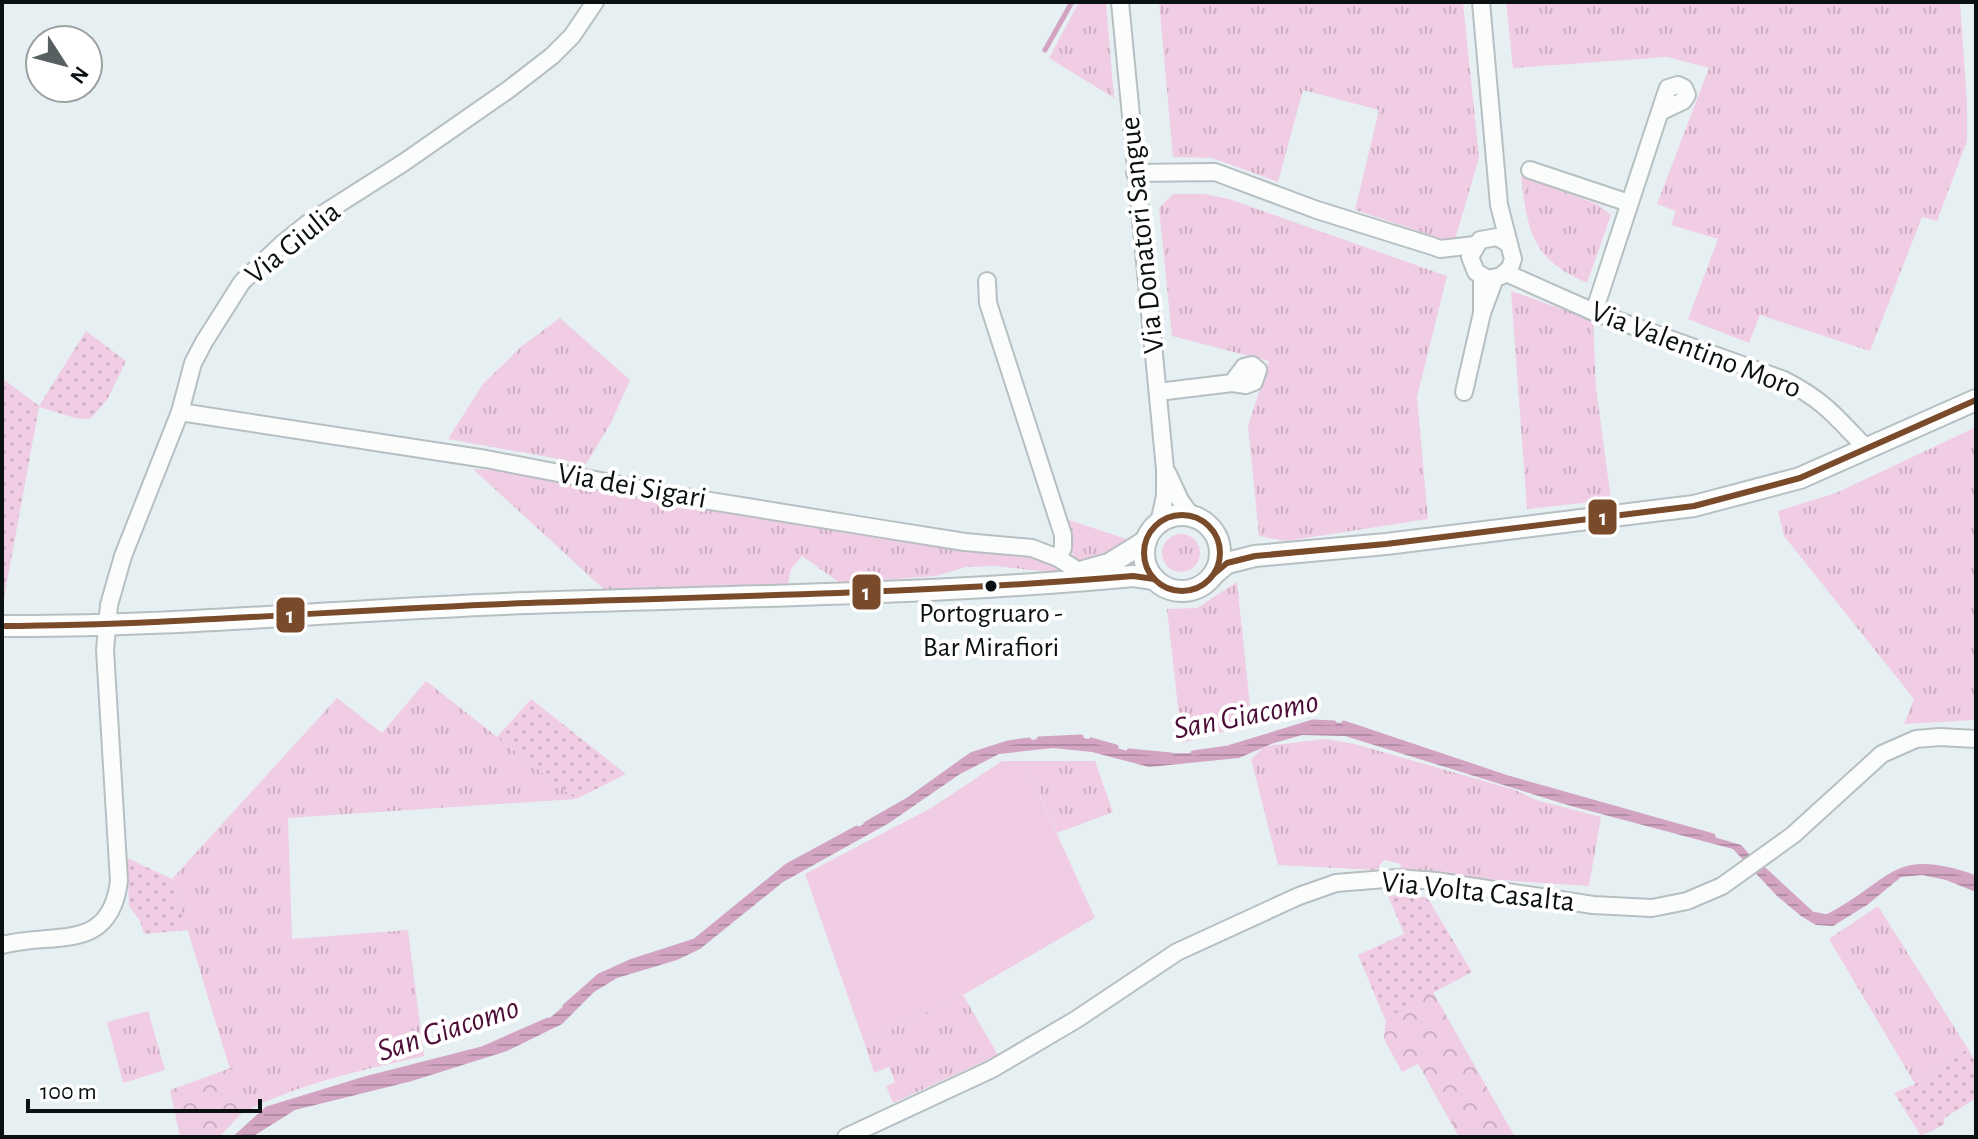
<svg xmlns="http://www.w3.org/2000/svg" width="1978" height="1139" font-family="'Alegreya Sans',sans-serif">
	<defs>
		<pattern id="grass-tufts" width="24" height="20" patternUnits="userSpaceOnUse" patternTransform="scale(2)"><rect width="24" height="20" fill="#f0cde4"/><path d="M3 7l-1-3M5 7V3M7 7l1-3M15 17l-1-3M17 17v-4M19 17l1-3" fill="none" stroke="#ccafc3"/></pattern>
		<pattern id="forest-crowns" width="20" height="18" patternUnits="userSpaceOnUse" patternTransform="scale(2)"><rect width="20" height="18" fill="#f0cde4"/><path d="M2 6a3 3 0 1 1 6 0M12 15a3 3 0 1 1 6 0" fill="none" stroke="#ccafc3"/></pattern>
		<pattern id="garden-dots" width="8" height="8" patternUnits="userSpaceOnUse" patternTransform="scale(2)"><rect width="8" height="8" fill="#f0cde4"/><path d="M2 2h.1M6 6h.1" fill="none" stroke="#ccafc3" stroke-width="1.8" stroke-linecap="round"/></pattern>
		<pattern id="water-rules" width="6" height="5" patternUnits="userSpaceOnUse" patternTransform="scale(2)"><rect width="6" height="5" fill="#d2a4c1"/><path d="M0 2.5h6" fill="none" stroke="#b38ca5"/></pattern>
	</defs>
	<rect width="100%" height="100%" fill="#e6f0f3"/>
	<g fill="url(#grass-tufts)">
		<polygon points="1079,2 1106,2 1114,98 1049,58"/>
		<polygon points="1159,2 1463,2 1479,158 1454,243 1355,210 1379,110 1303,90 1278,182 1212,158 1173,157"/>
		<polygon points="1506,2 1960,2 1967,103 1967,141 1937,221 1922,217 1870,351 1760,315 1749,343 1688,319 1718,239 1671,225 1676,211 1657,204 1709,68 1667,57 1513,68"/>
		<path d="M1521 176 1597 204 1611 215 1587 283C1531 258 1528 233 1521 176Z"/>
		<polygon points="1173,194 1204,194 1229,199 1447,276 1417,397 1428,519 1286,541 1259,536 1248,426 1269,361 1172,336 1159,208"/>
		<polygon points="1511,291 1593,320 1596,387 1611,500 1527,509"/>
		<polygon points="560,318 630,380 611,423 586,464 448,439 483,384 522,346"/>
		<polygon points="1976,427 1976,720 1904,724 1914,699 1784,536 1778,511 1836,493"/>
		<polygon points="473,469 495,470 658,502 970,550 1033,556 1061,570 1049,572 995,566 966,567 936,576 840,583 802,556 791,569 788,584 609,594"/>
		<path d="M1066 519 1129 540C1120 555 1091 566 1074 561Z"/>
		<circle cx="1181" cy="553" r="19"/>
		<polygon points="1237,582 1252,724 1182,743 1167,609 1197,608"/>
		<path d="M426 681 576 799 288 818 292 939 408 930 424 1056C358 1071 305 1082 243 1112L172 879 337 698 382 733Z"/>
		<polygon points="1325,739 1355,744 1515,790 1536,800 1601,817 1589,886 1424,875 1400,869 1401,864 1384,860 1376,870 1278,865 1251,759 1265,746"/>
		<polygon points="1024,761 1095,761 1113,812 1057,833"/>
		<polygon points="1878,906 1968,1049 1915,1084 1829,939"/>
		<polygon points="963,995 998,1055 893,1103 886,1086 895,1082 889,1067 874,1073 864,1042"/>
		<polygon points="148,1011 165,1070 123,1083 107,1022"/>
	</g>
	<g fill="url(#forest-crowns)">
		<polygon points="1405,965 1434,994 1515,1137 1459,1137 1418,1064 1402,1072 1384,1039 1387,1003"/>
		<polygon points="231,1068 243,1112 219,1137 180,1137 170,1090"/>
	</g>
	<g fill="url(#garden-dots)">
		<polygon points="86,331 126,361 107,400 90,419 75,418 39,407 2,609 2,378 39,406"/>
		<polygon points="531,699 626,774 576,799 497,737"/>
		<polygon points="127,858 172,879 188,930 144,934 140,921 129,906"/>
		<polygon points="1388,895 1427,897 1472,972 1385,1019 1358,955 1404,934"/>
		<polygon points="1968,1049 1976,1063 1976,1098 1943,1119 1945,1124 1921,1136 1894,1093 1915,1084"/>
	</g>
	<polygon fill="#f0cde4" points="1002,761 1024,761 1095,918 963,995 864,1042 805,874 931,808"/>
	<path fill="url(#water-rules)" d="M1313 722 1351 723 1508 778 1607 805 1741 845 1761 867 1813 914 1827 917C1893 884 1892 847 1976 878V892L1946 880 1922 875 1901 877 1867 905 1833 926 1816 925 1801 916 1777 896 1733 849 1571 806 1345 736 1302 735 1271 744 1239 758 1149 767 1092 752 1053 748 999 754 960 774 889 823 783 882 700 949 677 960 617 978 594 992 562 1024 507 1051 412 1081 295 1110 252 1137H237L271 1108 365 1079 482 1049 545 1022 599 976 630 962 695 941 787 866 908 800 971 755 1008 743 1053 737H1081L1137 754 1193 753 1228 748Z"/>
	<g fill="none" stroke-linecap="round" stroke-linejoin="round">
		<g stroke="#d2a4c1" stroke-width="5">
			<polyline points="1045,50 1072,2"/>
			<polyline points="1344,723 1508,778 1713,836"/>
			<polyline points="1039,739 1081,737"/>
			<polyline points="1091,740 1116,747"/>
			<polyline points="1129,751 1171,755"/>
			<polyline points="1193,753 1228,748 1313,722 1334,723"/>
			<polyline points="866,824 908,800 971,755 1008,743 1029,740"/>
			<path d="M1760 866 1812 914 1827 917C1893 884 1892 847 1976 878"/>
			<polyline points="565,1006 599,976 630,962 695,941 787,866 857,828"/>
			<polyline points="236,1137 267,1109 365,1079 482,1049 548,1020"/>
		</g>
		<g stroke="#b7bfc2" stroke-width="20">
			<g id="minor">
				<polyline points="1120,2 1165,469 1165,496 1159,523"/>
				<polyline points="1481,2 1499,205 1513,259 1510,268 1501,276 1488,279 1476,272 1470,257 1480,240 1497,237 1507,243"/>
				<polyline points="1530,170 1629,203"/>
				<polyline points="1135,173 1215,172 1317,210 1432,246 1440,249 1475,245"/>
				<path d="M1506 273 1594 312 1784 380C1825 401 1836 417 1867 449"/>
				<polyline points="1482,276 1482,313 1495,278"/>
				<polyline points="987,281 988,303 1063,535 1063,548 1058,558"/>
				<polyline points="1594,312 1665,96 1668,88 1678,85 1684,88 1687,95 1683,101 1662,111"/>
				<polyline points="1158,392 1232,383 1246,385 1254,382 1258,370 1252,365 1244,367 1232,383"/>
				<polyline points="1464,392 1482,313"/>
				<polyline points="180,412 486,459 673,495 877,528 965,542 1032,548 1058,558 1080,572"/>
				<polyline points="1168,474 1180,500 1192,517"/>
				<path d="M2 945C54 931 110 954 119 881L105 650 109 605 123 556 180 412 193 363 204 342 242 282 282 244 307 224 403 163 508 90 552 56 572 36 595 2"/>
				<polyline points="846,1137 992,1069 1077,1019 1177,952 1299,896 1336,883 1397,878 1436,881 1593,905 1652,908 1687,901 1722,886 1793,835 1882,754 1916,739 1940,737 1976,739"/>
			</g>
		</g>
		<g stroke="#b7bfc2" stroke-width="24">
			<g id="tertiary">
				<circle cx="1182" cy="553" r="38"/>
				<polyline points="1084,571 1109,564 1146,541"/>
				<polyline points="1215,573 1227,563 1255,556 1386,544 1694,506 1800,478 1976,400"/>
				<path d="M2 626C178 627 353 609 528 603 730 596 932 595 1133 576L1154 579"/>
			</g>
		</g>
		<use href="#minor" stroke="#fbfdfd" stroke-width="16"/>
		<use href="#tertiary" stroke="#fbfdfd" stroke-width="20"/>
		<g stroke="#fff" stroke-width="12">
			<g id="bus-1">
				<circle cx="1182" cy="553" r="38"/>
				<polyline points="1215,573 1227,563 1255,556 1386,544 1694,506 1800,478 1976,400"/>
				<path d="M2 626C178 625 353 609 528 603 730 596 932 593 1133 576L1154 579"/>
			</g>
		</g>
		<use href="#bus-1" stroke="#7a4b2a" stroke-width="6"/>
	</g>
	<circle fill="#0b1113" stroke="#fff" stroke-width="3" cx="991" cy="586" r="7"/>
	<g text-anchor="middle" dominant-baseline="central" stroke-width="8" stroke-linejoin="round" paint-order="stroke">
		<g font-size="28" fill="#0b1113" stroke="#fff">
			<text x="991" y="614">Portogruaro -<tspan x="991" dy="34">Bar Mirafiori</tspan></text>
		</g>
		<g font-size="30" fill="#0b1113" stroke="#fff">
			<text transform="translate(1142 235) rotate(-96)">Via Donatori Sangue</text>
			<text transform="translate(293 243) rotate(-39)">Via Giulia</text>
			<text transform="translate(1696 350) rotate(21)">Via Valentino Moro</text>
			<text transform="translate(632 486) rotate(10)">Via dei Sigari</text>
			<text transform="translate(1478 892) rotate(6)">Via Volta Casalta</text>
		</g>
		<g font-size="32" font-style="italic" fill="#4d0d37" stroke="#fff">
			<text transform="translate(1246 715) rotate(-11)">San Giacomo</text>
			<text transform="translate(448 1029) rotate(-18)">San Giacomo</text>
		</g>
	</g>
	<g stroke="#fff" stroke-width="3">
		<rect x="1587" y="498" width="31" height="38" rx="8" fill="#7a4b2a"/>
		<rect x="851" y="573" width="31" height="38" rx="8" fill="#7a4b2a"/>
		<rect x="275" y="596" width="31" height="38" rx="8" fill="#7a4b2a"/>
	</g>
	<g font-size="22" text-anchor="middle" font-weight="bold" fill="#fff">
		<text x="1603" y="525">1</text>
		<text x="866" y="600">1</text>
		<text x="290" y="623">1</text>
	</g>
	<rect width="1978" height="1139" fill="none" stroke="#0b1113" stroke-width="8"/>
	<g transform="translate(64 64) rotate(126)"><circle r="38" fill="#ffffff" stroke="#9da0a1" stroke-width="2"/>
	<path d="M0-6L14 30L0 20L-14 30Z" fill="#585f61"/>
	<text y="-12" font-size="22" font-weight="bold" text-anchor="middle" fill="#0b1113">N</text>
	</g>
	<path d="M28 1099v12h232v-12" fill="none" stroke="#0b1113" stroke-width="4"/>
	<text x="40" y="1099" font-size="24" fill="#0b1113" stroke="#ffffff" stroke-width="6" paint-order="stroke">100 m</text>
</svg>
